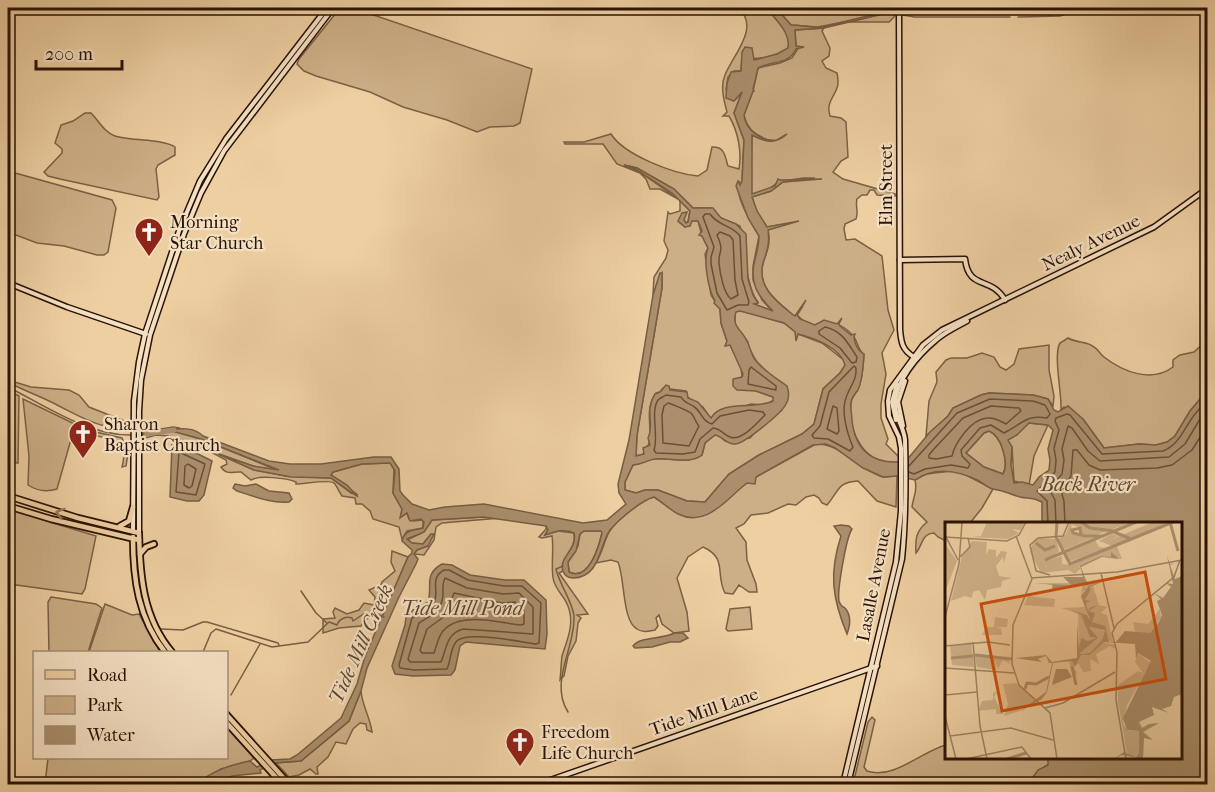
<svg xmlns="http://www.w3.org/2000/svg" width="1215" height="792" font-family="'IM FELL French Canon',serif">
	<rect width="100%" height="100%" fill="#eecfa2"/>
	<filter id="stains"><feTurbulence type="fractalNoise" baseFrequency=".00333" numOctaves="4"/><feColorMatrix values="0 0 0 0 .2 0 0 0 0 .09 0 0 0 0 .02 0 0 0 .5 -.17"/></filter>
	<radialGradient id="worn" r=".72"><stop offset=".6" stop-color="#630" stop-opacity="0"/><stop offset="1" stop-color="#630" stop-opacity=".3"/></radialGradient>
	<g fill="#cdaf87" stroke="#7b6044" stroke-width="1.5">
		<polygon points="340,8 356,9 532,69 520,123 514,126 490,127 477,132 447,120 403,107 370,92 316,76 304,71 297,64 299,59"/>
		<path d="M738 8H767C775 20 795 35 787 51 772 56 757 61 742 57L741 71H734L728 77 726 90 737 98 742 92 734 113 744 140 742 181 739 186V181C734 196 751 222 759 236L753 266V280L762 300 772 311 754 304 758 302C746 288 744 245 740 226L721 218 711 208H693L674 189 637 168 624 165 637 170 678 199 660 189H650L646 179 640 173 617 164 603 144H565L564 142H584L611 134C624 155 674 174 698 176L707 170 712 147C725 146 725 157 728 166L739 169C742 152 738 131 729 116H723L727 112C724 101 720 86 725 75 733 55 761 27 738 8Z"/>
		<polygon points="776,8 892,8 895,11 895,16 889,22 848,22 881,14 879,15 818,27 791,25"/>
		<path d="M824 28 822 31 830 48 829 56 822 61 826 68 837 73C838 78 839 84 837 88 833 99 826 103 830 116L841 118 846 122 848 157 841 161 833 172 843 179 895 194 896 196 877 195 874 190H870L867 195H862L857 199C855 206 859 212 856 219L845 224 844 229 846 240 855 239 882 256 888 310 894 330 882 353 886 374 881 404V418L888 439 886 444 899 457V462C864 467 848 432 851 403 851 397 855 395 857 391 863 380 863 366 864 355 858 350 858 343 854 337 845 325 829 318 815 325L807 324 797 315 803 306 795 316 792 314C776 301 757 287 763 263 767 251 771 244 768 230L785 224 767 227 757 212 752 197 771 191 783 182 815 178H803L778 182 768 190 752 195 750 185 752 135 771 141C757 136 747 130 744 115L753 91 758 68 780 63 792 58 799 47H796L795 30Z"/>
		<path d="M85 113H91C99 121 103 131 115 136 130 141 165 139 175 147V155L158 165 156 169 159 197 157 200 60 179 48 176 44 172 62 153V149L55 143 61 125 73 121Z"/>
		<polygon points="8,171 112,200 116,208 108,252 104,255 97,255 64,246 37,243 8,232"/>
		<path d="M680 200 690 211 688 222 686 223 684 220 679 222 685 227 692 221H698L702 236 708 248 705 254 711 295 720 309 721 323 727 341V345H730L741 367 742 377 756 391 773 397 774 400 765 405 751 404 710 418 703 407 687 397 686 391 663 388 660 392 656 393C641 414 658 433 644 454L636 456 637 435 662 288V273C657 281 657 288 653 295L654 277 666 258 668 250 664 241 668 212 670 214 680 211Z"/>
		<path d="M739 310 784 323 796 332V338L798 334 822 343 845 361 846 365 840 373 823 389 814 424 802 434 759 455 729 474 705 502 687 501 658 490H645L636 493 625 490V482L633 465C645 464 647 459 655 459 671 457 689 465 702 455L705 443 715 435H719L725 441 750 438 759 428 782 410 766 371 758 364 749 348 748 342 735 325V312Z"/>
		<path d="M1068 338C1076 343 1088 341 1094 347 1098 349 1100 354 1104 357 1123 372 1152 383 1173 367V360L1180 355 1194 352 1207 340V391L1190 411 1175 436 1167 442 1156 445 1139 444 1104 448 1083 419 1064 407 1061 410C1062 393 1053 355 1060 343Z"/>
		<polygon points="1049,345 1049,370 1054,396 1053,406 1048,399 1033,395 989,393 981,395 953,408 948,416 926,436 929,401 937,382 936,372 946,360 951,358 967,358 982,353 994,357 1000,367 1006,370 1014,364 1019,349"/>
		<path d="M8 380 31 387 69 390 79 395 89 407 127 422 126 429C101 429 81 417 59 406 43 397 24 391 8 382Z"/>
		<polygon points="8,390 19,396 18,463 8,461"/>
		<path d="M23 399 87 430 122 438 128 453 126 466 122 467C123 462 125 457 123 452 120 437 92 435 79 434L70 443 57 489C47 492 37 491 28 485L29 456Z"/>
		<polygon points="1029,423 1048,425 1034,456 1029,485 1014,481 1012,447 1007,440"/>
		<path d="M173 427 180 428 170 430 201 439 279 471 253 466 219 454 254 470 286 476 331 478 351 493 358 495 331 475 333 472 362 464 390 463 394 468 393 493 402 509 401 517 407 513 409 519 413 521 423 520V528L407 531 402 539 399 527 373 519 370 511 362 504H356L355 498 342 496C339 492 337 486 334 483 330 479 304 484 296 484V482C286 478 260 475 251 480L241 472C233 471 227 476 221 467L227 464 226 460 211 452 168 436 156 435 142 439 143 432Z"/>
		<path d="M989 431C1002 436 1009 464 1003 474L984 467 966 453 984 433Z"/>
		<path d="M816 444C837 443 853 463 870 471 874 473 878 476 883 477 887 477 893 476 897 476L896 507 877 501 858 481C837 482 839 491 827 505L822 503 819 498 814 495 806 497 796 505 788 504 768 513 751 515 744 524 736 528 746 542 747 560 756 584 757 592H749L739 585 733 594 725 593C715 575 728 558 703 547L688 557 677 578 687 612 689 631 674 633 662 624 659 615 656 618 658 626 655 630C649 631 643 633 637 629 622 621 625 578 618 562L611 560 596 563C602 553 604 542 609 532 615 522 643 499 654 497L679 514 736 491 747 483H753L756 477Z"/>
		<path d="M952 471 964 474 993 489 982 508 970 523 946 524V541L938 537 934 533C921 534 923 545 916 553 915 539 916 531 927 522L912 507C913 497 918 491 915 480L926 474Z"/>
		<polygon points="10,510 96,536 85,589 82,594 9,584 8,582 10,515 8,511"/>
		<polygon points="483,517 501,518 442,523 436,527 434,540 424,555 414,554 417,550 428,546 431,534 423,544 412,543 407,540 424,532 432,520"/>
		<path d="M546 526 548 530 545 535 558 531 574 533C577 549 561 556 563 571L559 573 588 614 577 615 581 618 578 623 576 641 568 656 564 676 560 680C561 672 561 663 562 656 567 640 575 624 568 606 564 595 555 590 553 578 551 564 554 550 552 536L542 538 539 537 546 529Z"/>
		<path d="M584 531H601L602 533C599 546 589 582 569 572L568 562 578 546 580 534Z"/>
		<path d="M392 551 408 557 379 624 374 618C367 617 365 620 361 626L339 628 323 633V619L335 618 333 612 335 608 347 614 359 610 364 603 374 605 375 597 369 590 381 585 382 582 395 571 391 562Z"/>
		<polygon points="51,597 96,604 102,608 88,652 49,652 48,602"/>
		<polygon points="105,604 132,615 139,614 160,652 89,652"/>
		<polygon points="750,607 752,629 728,631 726,629 730,609"/>
		<path d="M361 691C362 705 370 717 372 732L367 730 366 724 360 723 353 729 346 744 336 742 328 757 317 767 318 774H316L310 769 299 775 289 777 276 763 301 761 335 733 349 721Z"/>
		<path d="M872 717 875 720 864 767 867 771C894 780 922 751 946 745V758H1048L1049 764 1038 771 1028 784H853L868 722Z"/>
		<polygon points="227,727 254,758 250,761 221,769 196,784 45,784 48,758 53,759 54,758 226,758"/>
	</g>
	<g fill="#ab8f6c" stroke="#775d42" stroke-width="1.5" fill-rule="evenodd">
		<path d="M767 8H776L791 25C800 25 810 28 820 27 841 24 862 15 883 14L824 28 795 30 796 46 804 47 796 49C788 66 773 60 758 68L753 89 754 91H753L744 115C746 131 762 142 777 140L787 134C775 145 765 142 752 135V194L775 186 778 179 780 180 822 179 783 182 771 191 752 197 757 211 767 227 799 221 768 230C770 244 767 251 763 263 757 287 776 301 792 314L795 316 806 300 797 315 800 319 815 325 824 320 837 324 842 318 839 324 840 326 851 335 855 334C852 340 858 351 864 354 863 366 863 379 858 390 855 394 852 397 851 402 850 408 852 414 852 420 855 452 875 466 906 461L930 432 948 416 953 408 981 395 989 393 1033 395 1048 399 1054 410 1058 412 1068 406 1083 419 1104 448 1139 444 1156 445 1167 442 1175 436 1190 411 1207 391V784H1028L1038 770 1048 765V758H1180V524L1042 523V502C1032 497 1029 499 1020 497 1009 494 1006 491 993 489 988 488 982 482 977 480 957 470 934 467 915 480L897 476 883 477 863 468 835 448 826 444 813 445 756 477 755 484 747 483C726 499 707 528 678 514 669 509 662 502 654 497 643 499 618 520 610 530 599 546 600 578 573 578 568 578 565 576 563 571 558 557 578 550 574 533 564 528 554 532 545 535L548 530 546 526 483 517 432 520 424 532 407 539 412 543 423 544 431 534H434L428 546 417 550 414 554 418 559 416 564 399 597 367 668 361 691 349 721 301 761 273 763 260 770 261 773 232 776 217 784H196C213 771 229 765 250 761L257 767 271 760 290 759 297 755 341 718 357 684 365 656 408 557 412 553V550L402 541C405 529 413 531 423 528L424 522 421 519 410 521 407 513 400 518 402 509 393 493 395 471 390 463 362 464 333 472 331 475 347 485 358 497 331 478 291 477 254 470 218 454 253 466 279 470 201 439 168 430C181 428 194 427 203 436L269 461 290 464H321L374 457H391L399 469 400 491 403 495 412 504 429 510 445 507 484 504 583 523 607 520 626 504 619 493 618 484 629 440 653 295 660 273H662V288L637 435 636 456 644 454 643 448 650 445 648 438C655 424 644 412 655 394L660 392 666 385 669 386 670 390 687 392 688 398 698 402 711 418C721 399 756 410 773 401V397L756 391 737 390 733 386V379L742 377 743 374 730 345 725 346 727 341 721 323 720 309 714 303 715 301C708 289 703 260 708 248L702 236 699 235 702 231 698 221H692L690 226 685 227 678 221 682 213 687 212 684 220 686 223 688 222 690 211 672 193 637 170 624 165 637 168 674 189 693 208H713L721 218 736 224 746 234 748 279 753 295 758 303 754 304 773 311C757 295 749 283 755 259 757 252 759 244 759 236L748 218 736 186 738 181 740 185 742 181 744 140 734 113 742 92 734 101 726 98 727 83 731 72 741 71 742 52 745 47 752 48 754 60 777 54 788 48C791 32 775 20 767 8ZM740 311 784 323 795 332 796 341 798 334C814 338 841 348 845 365L840 373 823 389 814 424 802 434 759 455 729 474 705 502 687 501 658 490H645L636 493 625 490V482L633 465C644 464 647 460 655 459 671 457 688 465 702 455L705 443 715 435C722 436 727 445 735 444 744 444 782 413 786 404 790 398 789 392 787 386 776 378 762 370 754 358 751 353 750 347 747 341 742 330 731 326 736 312ZM1029 423 1048 425 1053 430 1048 449 1050 460 1049 470 1039 477 1033 485 1022 482 1014 483 1011 465 1012 447 1008 440 1017 435ZM989 431C1002 436 1009 464 1003 474L984 467 966 453 984 433ZM584 531H601L602 533C599 546 589 582 569 572L568 562 576 551 580 534Z"/>
		<polygon points="172,444 178,444 212,461 204,495 199,501 187,501 170,497"/>
		<path d="M235 484 245 486 256 484 269 491 289 493 292 499 289 502C273 504 253 496 237 491L233 488Z"/>
		<path d="M841 525 849 526 852 529C846 538 837 591 839 601 841 607 841 605 845 608 852 616 850 626 847 634 832 598 829 573 841 536L834 526Z"/>
		<path d="M442 564 452 565 470 575 505 580H524L546 600 547 634 545 649 466 642 460 646 455 670 451 675 413 676 395 674 392 666 405 625 406 617 413 610 428 602C433 585 423 575 442 564Z"/>
		<path d="M674 633H683L688 638 680 642H670L652 647 635 648 633 646C641 636 661 640 674 633Z"/>
	</g>
	<g fill="none" stroke-linecap="round" stroke-linejoin="round">
		<g stroke="#6a5037" stroke-width="1.5">
			<path d="M705 214H710C718 226 732 225 740 236L742 279 749 302 748 305H738L727 310 717 293 711 264V257L714 247 703 217Z"/>
			<path d="M720 232 730 236 733 240 735 280 738 295 731 299C724 294 720 274 719 263 718 250 725 253 717 235Z"/>
			<path d="M825 327C843 331 848 344 857 357L856 362 852 363 840 348 819 334V331Z"/>
			<path d="M854 366 856 368C857 379 851 385 847 395 840 410 847 433 853 447L850 451 828 439 814 438 812 435 820 426 829 392Z"/>
			<polygon points="751,367 776,386 776,390 748,384 749,370"/>
			<path d="M666 395 681 397C685 404 687 402 693 406 702 411 701 421 712 424L720 416 749 410 763 412 765 415C758 422 741 442 730 437 723 434 721 429 713 428L700 439 695 452 683 454 656 453 654 450C659 436 650 412 658 400 660 398 663 397 666 395Z"/>
			<path d="M668 403C672 404 688 411 691 413 694 416 696 423 699 426L689 446 663 443 662 415 664 406Z"/>
			<polygon points="833,406 837,408 839,431 837,434 827,429"/>
			<path d="M991 406 1019 408 1021 411 1006 424C1000 421 995 417 987 418 971 419 955 443 952 456L936 459 929 458V455L933 450 963 418Z"/>
			<polygon points="179,452 205,464 196,495 176,492"/>
			<polygon points="188,464 196,469 192,486 189,488 184,485 185,466"/>
			<path d="M909 466 957 413 990 399 1033 401 1045 405 1050 414 1047 418C1026 414 1021 425 1004 433L991 425 980 428 961 450 962 456 970 464 968 468 951 465 925 469 914 474 909 472"/>
			<path d="M1048 524 1047 501 1037 491 1055 472 1056 460 1054 448 1059 430 1055 421 1056 418 1067 414 1070 415 1102 454 1163 451C1180 444 1184 428 1195 414 1199 409 1203 405 1208 399"/>
			<polyline points="1056,524 1055,500 1049,489 1062,474 1064,460 1062,449 1068,426 1072,428 1088,451 1100,461 1169,457 1185,444 1200,419 1208,412"/>
			<polyline points="1065,524 1064,501 1061,491 1071,476 1073,450 1077,450 1089,465 1100,470 1157,468 1172,465 1192,450 1208,425"/>
			<path d="M444 570H449L468 580 504 586H522L541 603 539 643 536 644C521 642 464 630 456 642 450 649 451 661 447 669L414 670 400 668 399 665 412 618C418 614 429 611 433 605 441 593 428 579 444 570Z"/>
			<path d="M445 578 467 588 503 594 519 593 533 607V634L463 629C446 634 447 648 441 662H410L408 659 419 623C432 615 443 610 443 593 443 586 442 584 445 578Z"/>
			<path d="M454 593 502 603 515 602 524 611V624L521 625C500 623 459 611 443 631 438 637 437 645 434 653H422L420 650 427 629 445 616Z"/>
		</g>
		<g stroke="#775d42" stroke-width="1.5">
			<polyline points="1049,8 1049,16"/>
			<polyline points="884,14 895,13"/>
			<polyline points="902,15 915,17 1010,17"/>
			<polyline points="1018,17 1060,16 1085,8"/>
			<path d="M8 387C44 405 89 436 131 435"/>
			<polyline points="139,434 147,434"/>
			<path d="M563 566 556 569C559 584 574 604 574 617 575 649 549 682 568 712"/>
			<polyline points="301,591 316,613 327,623"/>
			<polyline points="161,629 183,630 203,622 207,622 278,643 279,645"/>
			<path d="M203 652 211 633 216 629 272 647 308 642 329 622 337 625C339 619 346 616 352 618L353 621 365 613 369 614 371 611 384 617"/>
			<polyline points="231,695 260,644"/>
		</g>
		<polyline stroke="#ab8f6c" stroke-width="5" points="147,434 174,430"/>
		<g stroke="#291202" stroke-width="7">
			<g id="secondary">
				<path d="M899 8 900 329C901 342 902 350 914 357"/>
				<path d="M900 260 965 259C969 291 990 275 1005 300"/>
				<polyline points="8,283 67,307 146,334"/>
				<polyline points="896,420 892,402 897,384"/>
				<polyline points="903,426 898,402 905,381"/>
				<polyline points="133,531 134,401 139,362 145,334 179,231 200,181 226,139 327,8"/>
				<polyline points="139,533 139,411 141,380 150,335 184,234 201,193 224,151 333,8"/>
				<polyline points="539,784 877,666"/>
				<polyline points="843,784 896,562 901,511 901,448 899,437 889,416 888,401 890,390 923,345 942,330 1154,227 1208,188"/>
				<path d="M848 784 902 559C906 520 906 479 905 440 904 427 895 417 895 405 895 381 918 355 936 340 945 332 956 327 967 321"/>
			</g>
		</g>
		<g stroke="#291202" stroke-width="8">
			<g id="primary">
				<path d="M8 496 78 518 139 533C140 576 143 618 172 652"/>
				<polyline points="8,506 51,519 139,540"/>
				<polyline points="120,526 129,521 133,507"/>
				<path d="M133 537C133 579 138 618 165 652"/>
				<polyline points="140,554 146,547 154,544"/>
				<polyline points="226,714 289,784"/>
				<polyline points="226,722 282,784"/>
			</g>
		</g>
		<use href="#secondary" stroke="#f4e0c3" stroke-width="4"/>
		<use href="#primary" stroke="#eecfa2" stroke-width="4.5"/>
	</g>
	<defs><path id="oneway-chevron" d="M-2-3.5L2.5 0L-2 3.5" fill="none" stroke-width="1.6" stroke-linecap="round" stroke-linejoin="round" transform="scale(1.5)"/></defs>
	<use stroke="#957a5a" href="#oneway-chevron" transform="translate(60 513) rotate(-164)"/>
	<defs>
		<g id="church-pin" transform="scale(1.5)"><path d="M0 17L-7.5 6A9.5 9.5 0 1 1 7.5 6Z" fill="#8f2418" stroke="#f4e0c3"/><path d="M-1.2-6h2.4v3.5h3.3v2.4h-3.3V6h-2.4V-.1h-3.3v-2.4h3.3Z" fill="#fff"/></g>
	</defs>
	<g fill-rule="evenodd">
		<use href="#church-pin" x="149" y="232"/>
		<use href="#church-pin" x="83" y="434"/>
		<use href="#church-pin" x="520" y="742"/>
	</g>
	<g text-anchor="middle" dominant-baseline="central" stroke-width="4.5" stroke-linejoin="round" paint-order="stroke">
		<g font-size="18" fill="#291202" stroke="#f4e0c3">
			<text transform="translate(886 185) rotate(-90)">Elm Street</text>
			<text transform="translate(1091 243) rotate(-26)">Nealy Avenue</text>
			<text transform="translate(874 585) rotate(-79)">Lasalle Avenue</text>
			<text transform="translate(704 712) rotate(-19)">Tide Mill Lane</text>
		</g>
		<g font-size="18" fill="#291202" stroke="#f4e0c3" text-anchor="start">
			<text x="170" y="222">Morning<tspan x="170" dy="21">Star Church</tspan></text>
			<text x="104" y="424">Sharon<tspan x="104" dy="21">Baptist Church</tspan></text>
			<text x="541" y="732">Freedom<tspan x="541" dy="21">Life Church</tspan></text>
		</g>
		<g font-size="20" font-style="italic" fill="#5d442c" stroke="#f4e0c3">
			<text x="1088" y="484">Back River</text>
			<text x="462" y="608">Tide Mill Pond</text>
			<text transform="translate(361 644) rotate(-66)">Tide Mill Creek</text>
		</g>
	</g>
	<g transform="translate(945 522)">
		<rect width="237" height="237" fill="#eecfa2"/>
		<path d="M42 0 53 1 80 0 75 8 67 7 74 11 63 17 27 15 36 14ZM135 0 140 5 136 0H187L149 14 137 12 136 6 126 2 127 12 150 15 118 28 113 17 121 12 125 1ZM208 0H223L187 16 177 13ZM167 12 173 14 165 18 175 14 185 17 167 24 154 19ZM97 16 111 17 114 29 101 39 117 34V42L127 43 172 24 177 37 156 34 132 44 136 46 130 52 123 48 96 51 85 30 89 18ZM150 18 154 25 164 26 123 40 121 31ZM27 19 42 20 41 33 44 27 51 28V36L56 29 62 30 59 41 58 35 51 44 54 54 67 56 57 59 56 65 42 68 40 78 34 68 28 70 27 76 20 74 6 79 17 34ZM0 22 12 39 2 65 0 64ZM137 54 144 61 157 60 148 64 154 83 162 85 156 91 162 93 168 121 163 118 160 105 147 100 140 78 145 66ZM89 61H139L144 68 138 69 137 76 139 75 144 100 142 93H136L146 115 151 116 143 120 136 117 134 127 133 91 116 86 140 85 136 75 137 64 107 67V63ZM83 74 110 77 109 85 79 83ZM215 87 216 96 205 111 197 113 190 109 188 100 203 102ZM50 95 63 97 62 105H50L56 106 57 113H37L41 105H49ZM144 105 160 108 157 118 145 131 134 132 153 116ZM26 120 29 145 7 143 5 124ZM158 120 170 123V127L165 124 151 132 154 142 145 137 146 149 138 150 134 142 127 144 132 150 129 159 124 139 132 138 137 132 145 133ZM193 131 206 141 182 183 178 202 184 209H194V230L190 235 182 231 173 179V163L193 149 198 151 190 140ZM43 133 64 138 65 142 58 138 53 147 50 138 51 148 32 145 30 134ZM71 161 90 178 78 188 59 194 63 182 58 162ZM52 169 49 175 58 192H51V187L33 189 37 179 48 178V171Z" fill="#cdaf87"/>
		<path d="M166 30 174 37 157 35 136 45 143 64 156 60 144 65 146 67 140 78 146 79 141 81 143 88 146 85 152 84 143 89 150 91 147 100 160 104 164 120H171L180 109 205 111 214 100 217 93 212 79 216 77 209 71 218 76 226 65 221 61 228 62 222 34 225 42 230 41 225 43 230 57 237 54V172L229 175 226 184 217 187 224 191 207 185 209 193 194 200 197 206 204 202 214 201 198 210 208 218 199 216 198 237 177 233 169 237 179 230 191 235 194 230V209L182 208 178 196 206 139 193 131 191 137 190 122 159 120 145 133H136L130 145 127 139 108 141 102 170 97 177 79 187 78 192 79 186 101 170 107 141H104L101 134 93 137 97 140 70 136 101 133 107 140 132 136V101L134 126 136 116 143 119 151 116 145 115 136 93 125 88 142 93 145 98 136 74 143 65 139 61 107 67 108 63 102 62 126 63 118 55H138L135 44 131 45 156 34 166 35ZM144 105 160 108 157 118 145 131 134 132 153 116ZM111 147H122L127 155 107 163Z" fill="#ab8f6c" fill-rule="evenodd"/>
		<path fill="none" stroke="#ab8f6c" stroke-width="3" d="M112 0 111 15 125 42 228 0M136 0 145 6 169 9M225 0 233 29M169 10 186 17M136 13 135 6 127 8 128 11 140 14H159M91 21 100 28 110 24M100 38 191 0M30 133 67 137M6 136 28 134M127 144 131 163M80 167 82 161 91 162 104 155M62 237 81 231"/>
		<path fill="none" stroke="#9f8362" stroke-width="1.5" d="M71 14 87 57 68 103 67 142 74 163 105 191 112 237M0 15 62 19 74 13 81 0M1 15 13 38M15 35 25 25 23 16M156 51 169 106M105 53 91 49 85 23 93 16 118 14 124 0M86 56 172 50 237 38M0 95 14 42 17 0M28 120 35 204 42 237M0 124 43 120 65 123M0 146 69 151M0 173 32 170M100 186 118 181 170 150M0 194 11 237M5 214 66 206 108 218M21 237 77 225 86 237M181 237 171 178 172 130 167 111 172 102 229 55 235 38"/>
		<path fill="#cb4e0a" fill-opacity="0.15" stroke="#cb4e0a" stroke-width="3" d="M200 50 221 157 57 189 36 82Z"/>
		<rect width="237" height="237" fill="none" stroke="#291202" stroke-width="3"/>
	</g>
	<rect width="1215" height="792" fill="none" stroke="#eecfa2" stroke-width="30"/>
	<rect x="9" y="9" width="1197" height="774" fill="none" stroke="#291202" stroke-width="3"/>
	<rect x="15" y="15" width="1185" height="762" fill="none" stroke="#291202" stroke-width="1.5"/>
	<rect x="33" y="651" width="195" height="108" fill="#f4e0c3" stroke="#a38e76" stroke-width="1.5"/>
	<rect x="45" y="670" width="30" height="9" fill="#eecfa2" stroke="#a38e76" stroke-width="1.5"/>
	<text x="87" y="681" font-size="18" fill="#291202">Road</text>
	<rect x="45" y="696" width="30" height="18" fill="#cdaf87" stroke="#a38e76" stroke-width="1.5"/>
	<text x="87" y="711" font-size="18" fill="#291202">Park</text>
	<rect x="45" y="726" width="30" height="18" fill="#ab8f6c" stroke="#a38e76" stroke-width="1.5"/>
	<text x="87" y="741" font-size="18" fill="#291202">Water</text>
	<path d="M36 60v9h86v-9" fill="none" stroke="#291202" stroke-width="3"/>
	<text x="45" y="60" font-size="18" fill="#291202" stroke="#f4e0c3" stroke-width="4.5" paint-order="stroke">200 m</text>
	<rect width="100%" height="100%" filter="url(#stains)"/>
	<rect width="100%" height="100%" fill="url(#worn)"/>
</svg>
